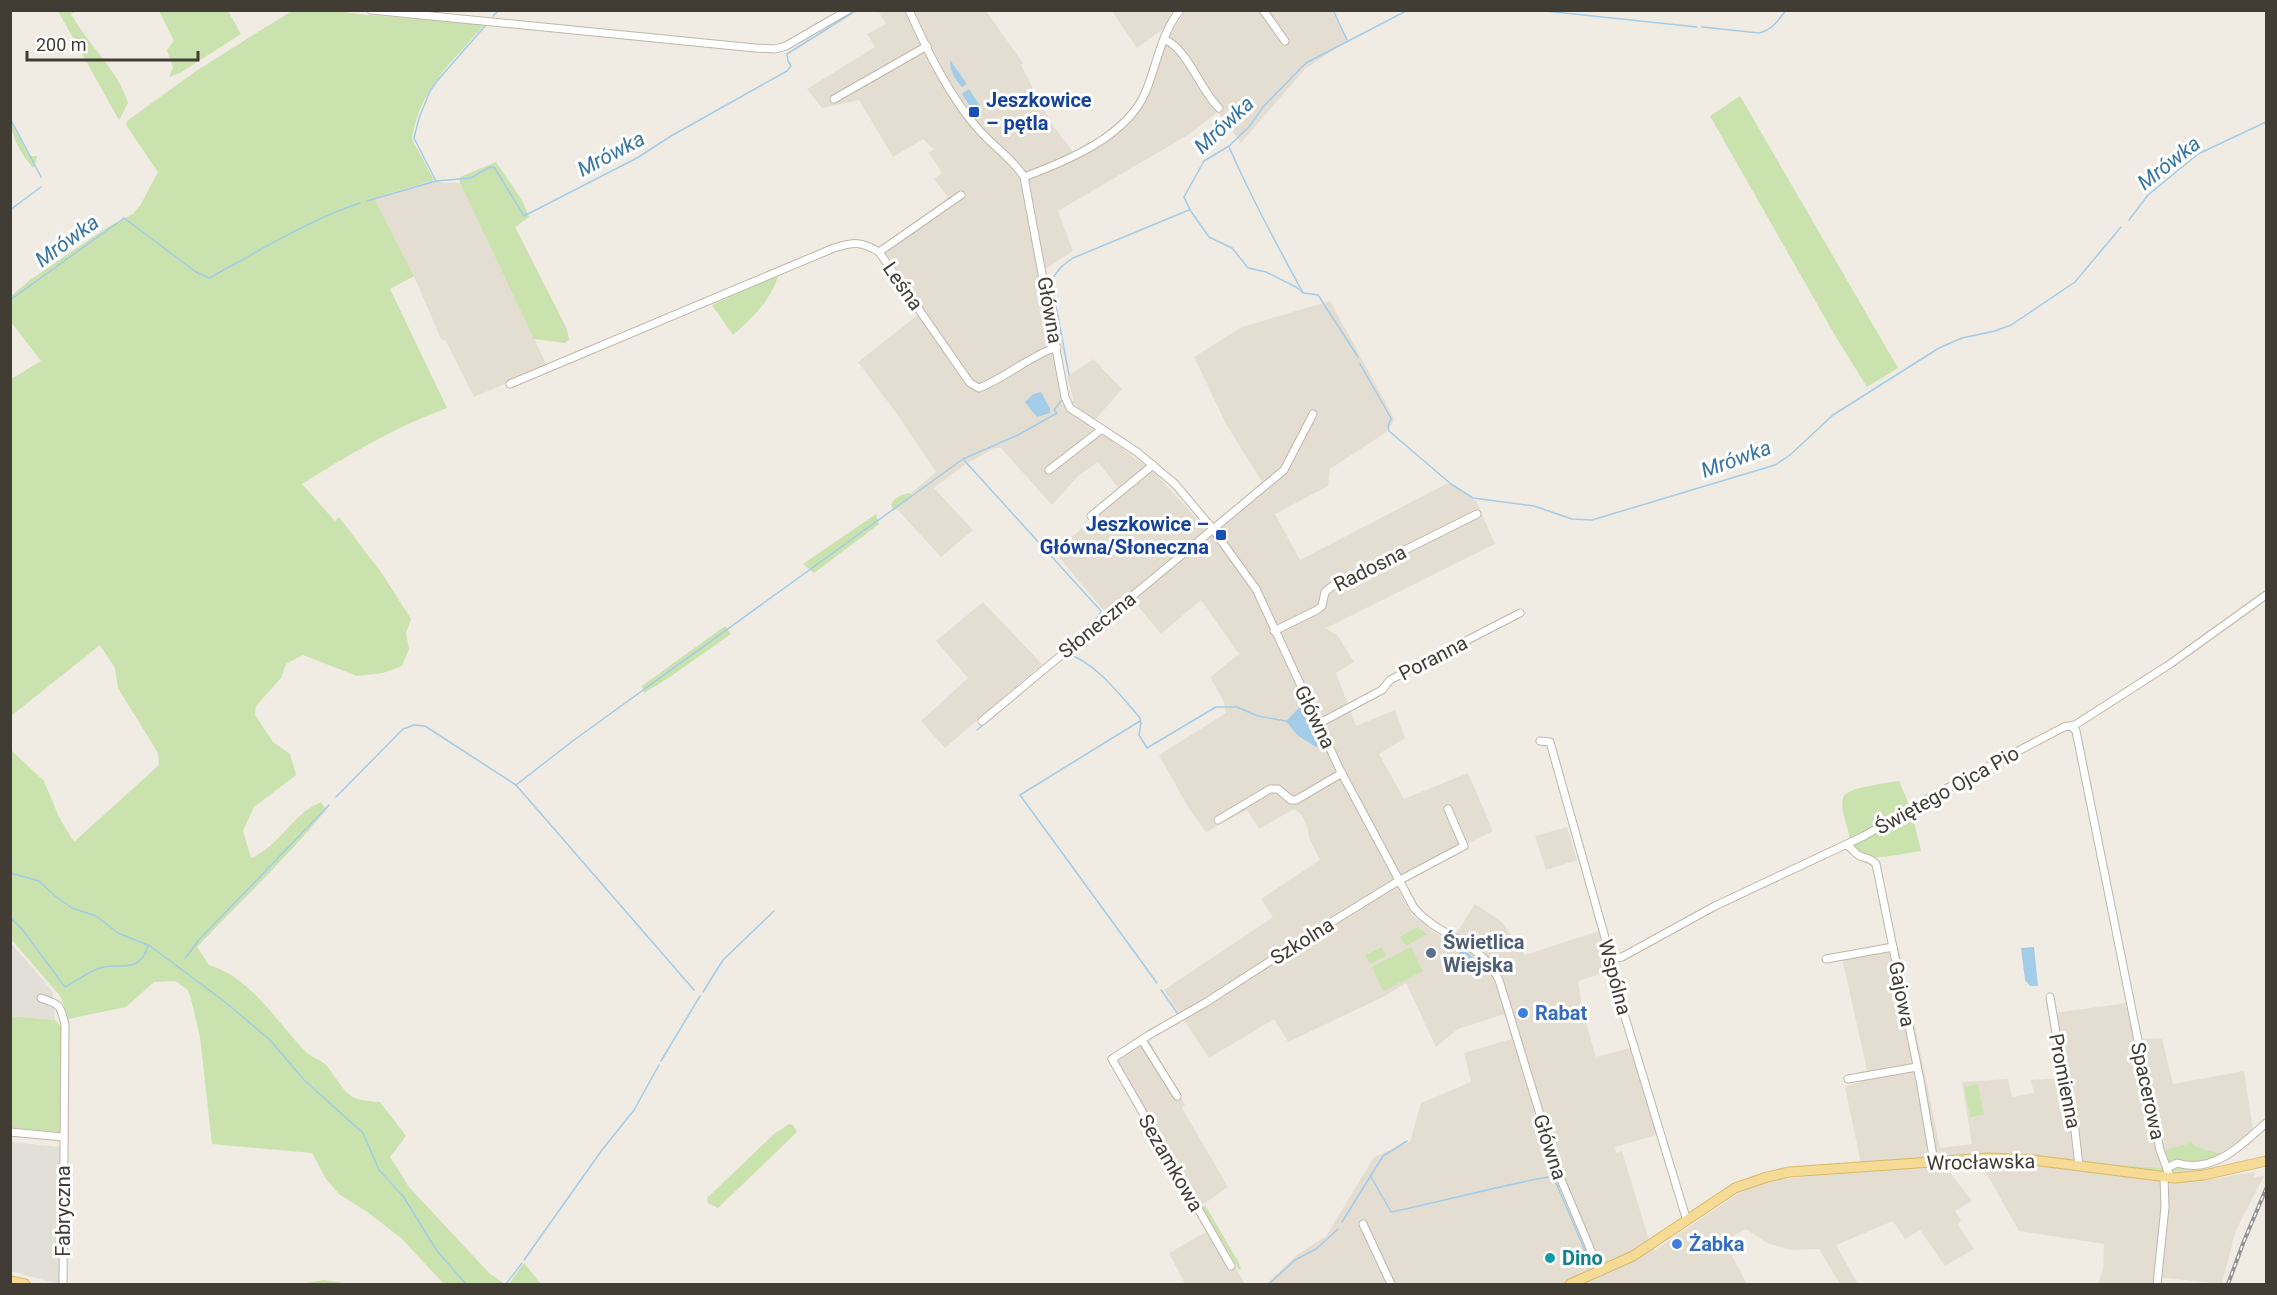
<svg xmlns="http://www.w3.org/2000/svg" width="2277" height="1295" font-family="Roboto,sans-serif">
	<rect width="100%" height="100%" fill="#f0ece3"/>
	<g fill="#e4ded2">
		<polygon points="878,11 986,11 1023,63 1021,65 1051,123 1077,157 1123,127 1134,117 1145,100 1170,35 1185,11 1332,11 1347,41 1305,69 1241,143 1218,112 1188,135 1058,211 1073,251 1039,273 1051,345 1067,408 1153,471 1191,512 1209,535 1267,490 1226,424 1194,357 1242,327 1330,301 1394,418 1393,423 1385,433 1330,469 1328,486 1275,514 1300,560 1448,483 1476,501 1495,544 1326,628 1338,636 1354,662 1336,673 1356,726 1395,710 1405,738 1379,754 1404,799 1468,773 1493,831 1393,880 1412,915 1450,944 1475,904 1502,922 1525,955 1605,929 1616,969 1578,981 1583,1013 1596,1057 1637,1046 1663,1133 1615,1147 1616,1153 1622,1151 1649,1240 1655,1250 1738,1194 1768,1180 1861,1172 1860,1159 1845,1087 1869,1079 1842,958 1899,948 1940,1148 1972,1144 1962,1082 2008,1079 2012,1097 2034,1093 2031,1080 2062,1078 2054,1013 2134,1002 2142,1039 2162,1038 2173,1084 2244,1071 2253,1130 2209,1167 2186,1175 2188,1183 2255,1172 2254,1177 2264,1176 2236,1230 2222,1284 2156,1277 2155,1284 2098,1284 2103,1269 2104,1244 2019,1231 1981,1164 1948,1170 1972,1201 1955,1211 1961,1220 1958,1225 1974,1249 1945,1266 1920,1230 1905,1239 1893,1221 1836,1245 1858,1284 1840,1284 1819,1249 1791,1250 1767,1243 1746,1229 1724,1241 1747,1284 1266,1284 1297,1255 1326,1236 1374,1157 1410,1142 1421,1103 1471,1082 1464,1053 1511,1039 1508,1024 1504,1014 1458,1029 1436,1047 1406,983 1385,996 1288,1042 1274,1019 1209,1058 1164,990 1273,917 1261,899 1320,860 1309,838 1308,829 1302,815 1294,809 1259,829 1247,810 1206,832 1188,807 1159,755 1226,713 1223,700 1210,677 1239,654 1201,600 1161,634 1132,599 1110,618 1047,543 1074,535 1123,494 1098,462 1078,476 1052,505 1001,448 994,448 963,466 934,488 973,530 941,557 895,507 936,472 897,414 858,362 924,310 885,253 943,210 947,196 934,179 942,173 929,153 934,149 923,139 893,157 859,100 822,108 807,89 875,47 867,34 886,24"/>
		<polygon points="1112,11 1173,11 1163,29 1137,48"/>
		<polygon points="434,180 443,183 460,183 547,366 474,397 446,341 441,339 414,276 374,198"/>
		<polygon points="1093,359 1122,389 1095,420 1072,403 1073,398 1067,377"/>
		<polygon points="983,602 1042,664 945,748 921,721 968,678 936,641"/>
		<polygon points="1567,827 1577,860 1546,870 1535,836"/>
		<polygon points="1149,1040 1185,1105 1182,1108 1228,1187 1201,1206 1245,1284 1185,1284 1169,1253 1206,1232 1111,1063"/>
	</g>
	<g fill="#e2ded8">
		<polygon points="10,942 53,992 55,1020 11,1016"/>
		<polygon points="11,1142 60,1147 59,1284 11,1271"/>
	</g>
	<g fill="#cae2ae">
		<path d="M298 10 340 11 357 14 485 24C454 60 419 89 412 139L434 180 374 198 414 276 390 289 447 408C395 427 348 455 302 484L335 521 339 517 383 575 411 619 406 633 409 649 402 666 383 673 357 676 303 655 286 664 281 678 256 706 255 715 273 742 290 754 296 775 254 807 243 831 251 858C280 846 292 814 321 802L326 810C286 859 240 901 197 947L209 965C250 977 276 1021 304 1050 310 1057 320 1059 327 1066 330 1069 332 1074 335 1077 350 1099 353 1100 380 1102L406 1136 390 1157 409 1187 490 1274 505 1284H444L401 1238 366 1211 339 1194 326 1179 312 1153 212 1144 200 1037 190 995 188 990 175 981 154 982 126 1007 68 1019 61 997 11 939V750L44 781 59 817 72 839 75 841 159 765 158 753 118 688 115 668 100 645 11 716V379L41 361 11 322V296L30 280 108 227 133 214 141 204 158 172 126 125 127 121 196 71 290 12Z"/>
		<path d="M58 11H76L71 14C87 43 120 73 128 103L119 120Z"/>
		<polygon points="159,11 228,11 241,34 180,73 169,77 173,68 167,50 174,41"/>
		<polygon points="1740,96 1898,368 1867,387 1837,339 1710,116"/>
		<path d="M11 120 29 156H37L34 168C23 158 10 135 11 120Z"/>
		<polygon points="496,162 522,200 529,217 515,227 567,329 569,340 565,343 534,339 460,183 460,177"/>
		<path d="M779 274C770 301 754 317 733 335L712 305Z"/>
		<path d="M909 493 911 495 895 510 891 506C893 497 902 495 909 493Z"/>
		<polygon points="876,514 879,524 814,573 803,564"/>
		<polygon points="725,626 731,634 670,677 644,693 642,686"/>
		<path d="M1899 781 1911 809 1921 851C1906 853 1874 861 1861 855 1852 850 1850 839 1848 831 1846 821 1840 808 1843 798 1846 787 1888 783 1899 781Z"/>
		<polygon points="1417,927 1427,934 1406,946 1400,937"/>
		<polygon points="1382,947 1386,956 1370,964 1365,955"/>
		<polygon points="1411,947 1423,971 1383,991 1372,967"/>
		<polygon points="10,1016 55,1020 62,1027 60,1132 11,1128"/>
		<polygon points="1978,1084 1984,1115 1970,1117 1964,1087"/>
		<polygon points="789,1124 793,1125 797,1132 718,1208 708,1203 707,1198 774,1134"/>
		<polygon points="2192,1143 2196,1147 2221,1154 2201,1168 2157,1173 2131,1168 2130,1166 2163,1168 2159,1151"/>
		<polygon points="1205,1205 1239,1263 1241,1269 1239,1270 1202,1207"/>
		<polygon points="524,1263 541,1284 509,1284"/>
		<polygon points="324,1280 350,1284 351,1284 301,1284"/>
	</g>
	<g fill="#a3cce9">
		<path d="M950 60 967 84 962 87C954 78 950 72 950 60Z"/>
		<polygon points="969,89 980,106 973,111 962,94"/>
		<polygon points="1041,392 1050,409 1050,413 1037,417 1025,402 1033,394"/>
		<polygon points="1300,707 1319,745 1316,747 1297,735 1286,721"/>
		<polygon points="2034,947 2038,986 2030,986 2025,980 2021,948"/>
		<polygon points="1462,949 1478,961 1481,966 1469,970 1463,970 1458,954"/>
	</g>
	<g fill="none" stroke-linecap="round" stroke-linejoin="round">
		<g stroke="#a3cce9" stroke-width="1.5">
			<polyline points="1333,10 1347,40"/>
			<polyline points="1536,10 1697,27"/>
			<polyline points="493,16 499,10"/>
			<path d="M1702 27 1759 33C1772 30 1778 21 1786 10"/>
			<polyline points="10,118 41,177"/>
			<path d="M1229 147C1251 197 1277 245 1303 293"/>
			<polyline points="436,181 414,138 419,118 430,91 437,81 486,25"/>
			<polyline points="367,201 436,181 471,178 490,167 494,167 524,216 637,158 671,136 787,71 791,66 788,61 787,54 857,10"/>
			<polyline points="10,210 41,187"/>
			<polyline points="2129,220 2148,195 2198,154 2266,122"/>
			<path d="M10 300 124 218 196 272 209 278C256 253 310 219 360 203"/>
			<polyline points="1358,357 1318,295 1304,293 1296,287 1266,272 1248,268 1232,248 1209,237 1190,210 1184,197 1204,161 1229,146 1249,127 1263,107 1306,63 1408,10"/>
			<polyline points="1360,364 1391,418 1388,427 1389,431 1451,484 1473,498 1534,506 1572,519 1592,520 1775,465 1790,455 1833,415 1939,348 1962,338 1995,331 2011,325 2075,282 2121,227"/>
			<polyline points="1069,375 1051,280 1062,266 1073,258 1189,210"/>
			<polyline points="963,459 1101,611 1099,616 1059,650"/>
			<path d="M1068 654C1096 663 1120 695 1140 718L1141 723 1139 735 1147 748 1216 707H1237L1258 716 1286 721"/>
			<polyline points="1140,721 1020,795 1157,983"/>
			<polyline points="977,730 1036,680"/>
			<polyline points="516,785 694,990"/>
			<polyline points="336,797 403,729 414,725 425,726 516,785 574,740 963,459 1018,435 1057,413 1054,410 1061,401"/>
			<polyline points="10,873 39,881 55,896 72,908 96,916 118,933 150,946 225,1002 270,1040 304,1080 363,1133 379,1170 403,1196 437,1251 466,1284"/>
			<path d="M10 917 22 929 65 987C76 981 88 972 100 968 120 962 139 975 148 946"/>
			<polyline points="185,959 198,941 329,805"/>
			<polyline points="1161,990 1178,1014"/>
			<polyline points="703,992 723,960 774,911"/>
			<polyline points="661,1061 700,996"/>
			<polyline points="2266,1117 2266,1116"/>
			<path d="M1370 1175 1391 1212C1445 1201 1498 1186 1553 1176L1589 1260 1588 1268"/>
			<polyline points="1342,1222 1383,1156 1407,1141"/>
			<polyline points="524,1260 602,1150 634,1110 659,1065"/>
			<polyline points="506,1284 522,1263"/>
			<polyline points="1269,1284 1295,1260 1316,1249 1338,1229"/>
		</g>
		<g stroke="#beb7aa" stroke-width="9">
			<g id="minor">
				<polyline points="371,10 755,48 775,49 786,46 848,10"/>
				<path d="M909 10C928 52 949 96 979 130 993 146 1013 159 1024 177L1065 397 1070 408 1137 452 1175 484 1212 528 1256 589 1340 770 1414 908C1441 939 1479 939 1499 980L1557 1170 1600 1272"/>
				<polyline points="1263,10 1285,41"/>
				<path d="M1164 39C1188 49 1200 90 1219 108"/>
				<polyline points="834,99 927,46"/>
				<path d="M1024 177C1067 161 1128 136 1146 91 1157 64 1161 34 1180 10"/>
				<polyline points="879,252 961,195"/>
				<path d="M510 384 834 248C854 242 861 241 879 252L970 383 979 388C1005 378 1033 354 1057 347"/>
				<polyline points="1049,470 1102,429"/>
				<polyline points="1091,516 1153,465"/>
				<polyline points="1274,631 1317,610 1322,606 1325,592 1331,587 1477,514"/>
				<polyline points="982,721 1284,470 1313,414"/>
				<polyline points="1318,724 1382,690 1390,680 1520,613"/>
				<polyline points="2072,727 2076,731 2160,1150 2170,1177"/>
				<polyline points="1540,741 1550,742 1611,959 1618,994 1687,1221"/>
				<polyline points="1218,820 1270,789 1278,789 1291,800 1296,800 1342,773"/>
				<path d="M1845 845C1852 847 1853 851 1858 855 1864 859 1869 856 1876 864L1920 1080 1934 1162"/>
				<polyline points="1611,959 1622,957 1715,906 1864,836 1934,795 2064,727 2075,725 2170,664 2266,595"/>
				<polyline points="1826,959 1893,947"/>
				<polyline points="2050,997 2065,1087 2073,1113 2079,1166"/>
				<path d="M41 998C60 1004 61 1006 65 1025L63 1284"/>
				<polyline points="1142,1040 1177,1096"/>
				<polyline points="1848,1079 1917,1067"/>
				<polyline points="10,1132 63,1137"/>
				<path d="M2167 1168 2177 1163C2213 1174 2241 1146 2266 1123"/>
				<polyline points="1363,1224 1391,1284"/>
				<polyline points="1231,1266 1112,1059 1149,1035 1205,1003 1309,936 1400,880 1464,846 1448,809"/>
				<polyline points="2157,1284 2165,1207 2164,1177"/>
			</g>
		</g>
		<g stroke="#d9b868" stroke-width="11">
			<g id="major">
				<polyline points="10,1281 25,1284"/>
				<polyline points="1570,1284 1633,1256 1735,1188 1767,1177 1789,1172 1988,1158 2033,1160 2175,1178 2204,1175 2266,1161"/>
			</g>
		</g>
		<use href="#minor" stroke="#fff" stroke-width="7"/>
		<use href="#major" stroke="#f6db96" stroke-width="9"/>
		<g stroke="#939393" stroke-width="4">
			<polyline id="rail" points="2228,1284 2244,1241 2266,1189"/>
		</g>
		<use href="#rail" stroke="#fff" stroke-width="1.5" stroke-dasharray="4.5" stroke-linecap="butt"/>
	</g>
	<g fill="#1a4fb4" stroke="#fff" stroke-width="2">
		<rect x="968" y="106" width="12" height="12" rx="3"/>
		<rect x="1215" y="529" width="12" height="12" rx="3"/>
	</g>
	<circle fill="#5c6f8a" stroke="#fff" stroke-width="2" cx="1431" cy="953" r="6"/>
	<g fill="#3f7fe0" stroke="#fff" stroke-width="2">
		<circle cx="1523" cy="1013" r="6"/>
		<circle cx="1677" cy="1244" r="6"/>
	</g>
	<circle fill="#0f9aa8" stroke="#fff" stroke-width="2" cx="1550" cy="1258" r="6"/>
	<g text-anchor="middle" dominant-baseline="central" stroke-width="6" stroke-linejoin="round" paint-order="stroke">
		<g font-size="20" font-weight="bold" fill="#164399" stroke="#fff" text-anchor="start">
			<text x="986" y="100">Jeszkowice<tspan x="986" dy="23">– pętla</tspan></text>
			<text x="1209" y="524" text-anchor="end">Jeszkowice –<tspan x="1209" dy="23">Główna/Słoneczna</tspan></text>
		</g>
		<g font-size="20" fill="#413c34" stroke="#fff">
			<text transform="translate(903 286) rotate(55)">Leśna</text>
			<text transform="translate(1050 310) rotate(80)">Główna</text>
			<text transform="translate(1370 568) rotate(-27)">Radosna</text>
			<text transform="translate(1097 625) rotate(-39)">Słoneczna</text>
			<text transform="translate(1433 658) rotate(-27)">Poranna</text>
			<text transform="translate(1315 717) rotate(64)">Główna</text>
			<text transform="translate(1947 790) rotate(-29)">Świętego Ojca Pio</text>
			<text transform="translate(1302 941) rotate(-32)">Szkolna</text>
			<text transform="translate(1615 977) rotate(75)">Wspólna</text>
			<text transform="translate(1902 994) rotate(79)">Gajowa</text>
			<text transform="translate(2065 1081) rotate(79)">Promienna</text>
			<text transform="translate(2148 1091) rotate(78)">Spacerowa</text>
			<text transform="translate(1550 1147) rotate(72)">Główna</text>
			<text transform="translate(1981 1162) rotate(-1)">Wrocławska</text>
			<text transform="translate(1171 1163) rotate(60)">Sezamkowa</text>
			<text transform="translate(63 1211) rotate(-90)">Fabryczna</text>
		</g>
		<g font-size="20" font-weight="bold" fill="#4e5e75" stroke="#fff" text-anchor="start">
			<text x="1443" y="942">Świetlica<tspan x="1443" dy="23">Wiejska</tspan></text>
		</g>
		<g font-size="20" font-weight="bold" fill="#366cbe" stroke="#fff" text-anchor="start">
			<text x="1535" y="1013">Rabat</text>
			<text x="1689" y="1244">Żabka</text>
		</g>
		<g font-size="20" font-weight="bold" fill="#0d838f" stroke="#fff" text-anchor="start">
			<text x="1562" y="1258">Dino</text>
		</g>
		<g font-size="21" font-style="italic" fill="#3675a4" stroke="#fff">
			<text transform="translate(1224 125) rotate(-43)">Mrówka</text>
			<text transform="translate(611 154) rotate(-28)">Mrówka</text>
			<text transform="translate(2169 163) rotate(-38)">Mrówka</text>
			<text transform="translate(67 241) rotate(-36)">Mrówka</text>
			<text transform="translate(1736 459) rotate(-20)">Mrówka</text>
		</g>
	</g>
	<rect width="2277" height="1295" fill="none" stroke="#413c34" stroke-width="24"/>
	<path d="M27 51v9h171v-9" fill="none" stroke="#413c34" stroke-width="3"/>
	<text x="36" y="51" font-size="18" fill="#413c34" stroke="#ffffff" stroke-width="4.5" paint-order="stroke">200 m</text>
</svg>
